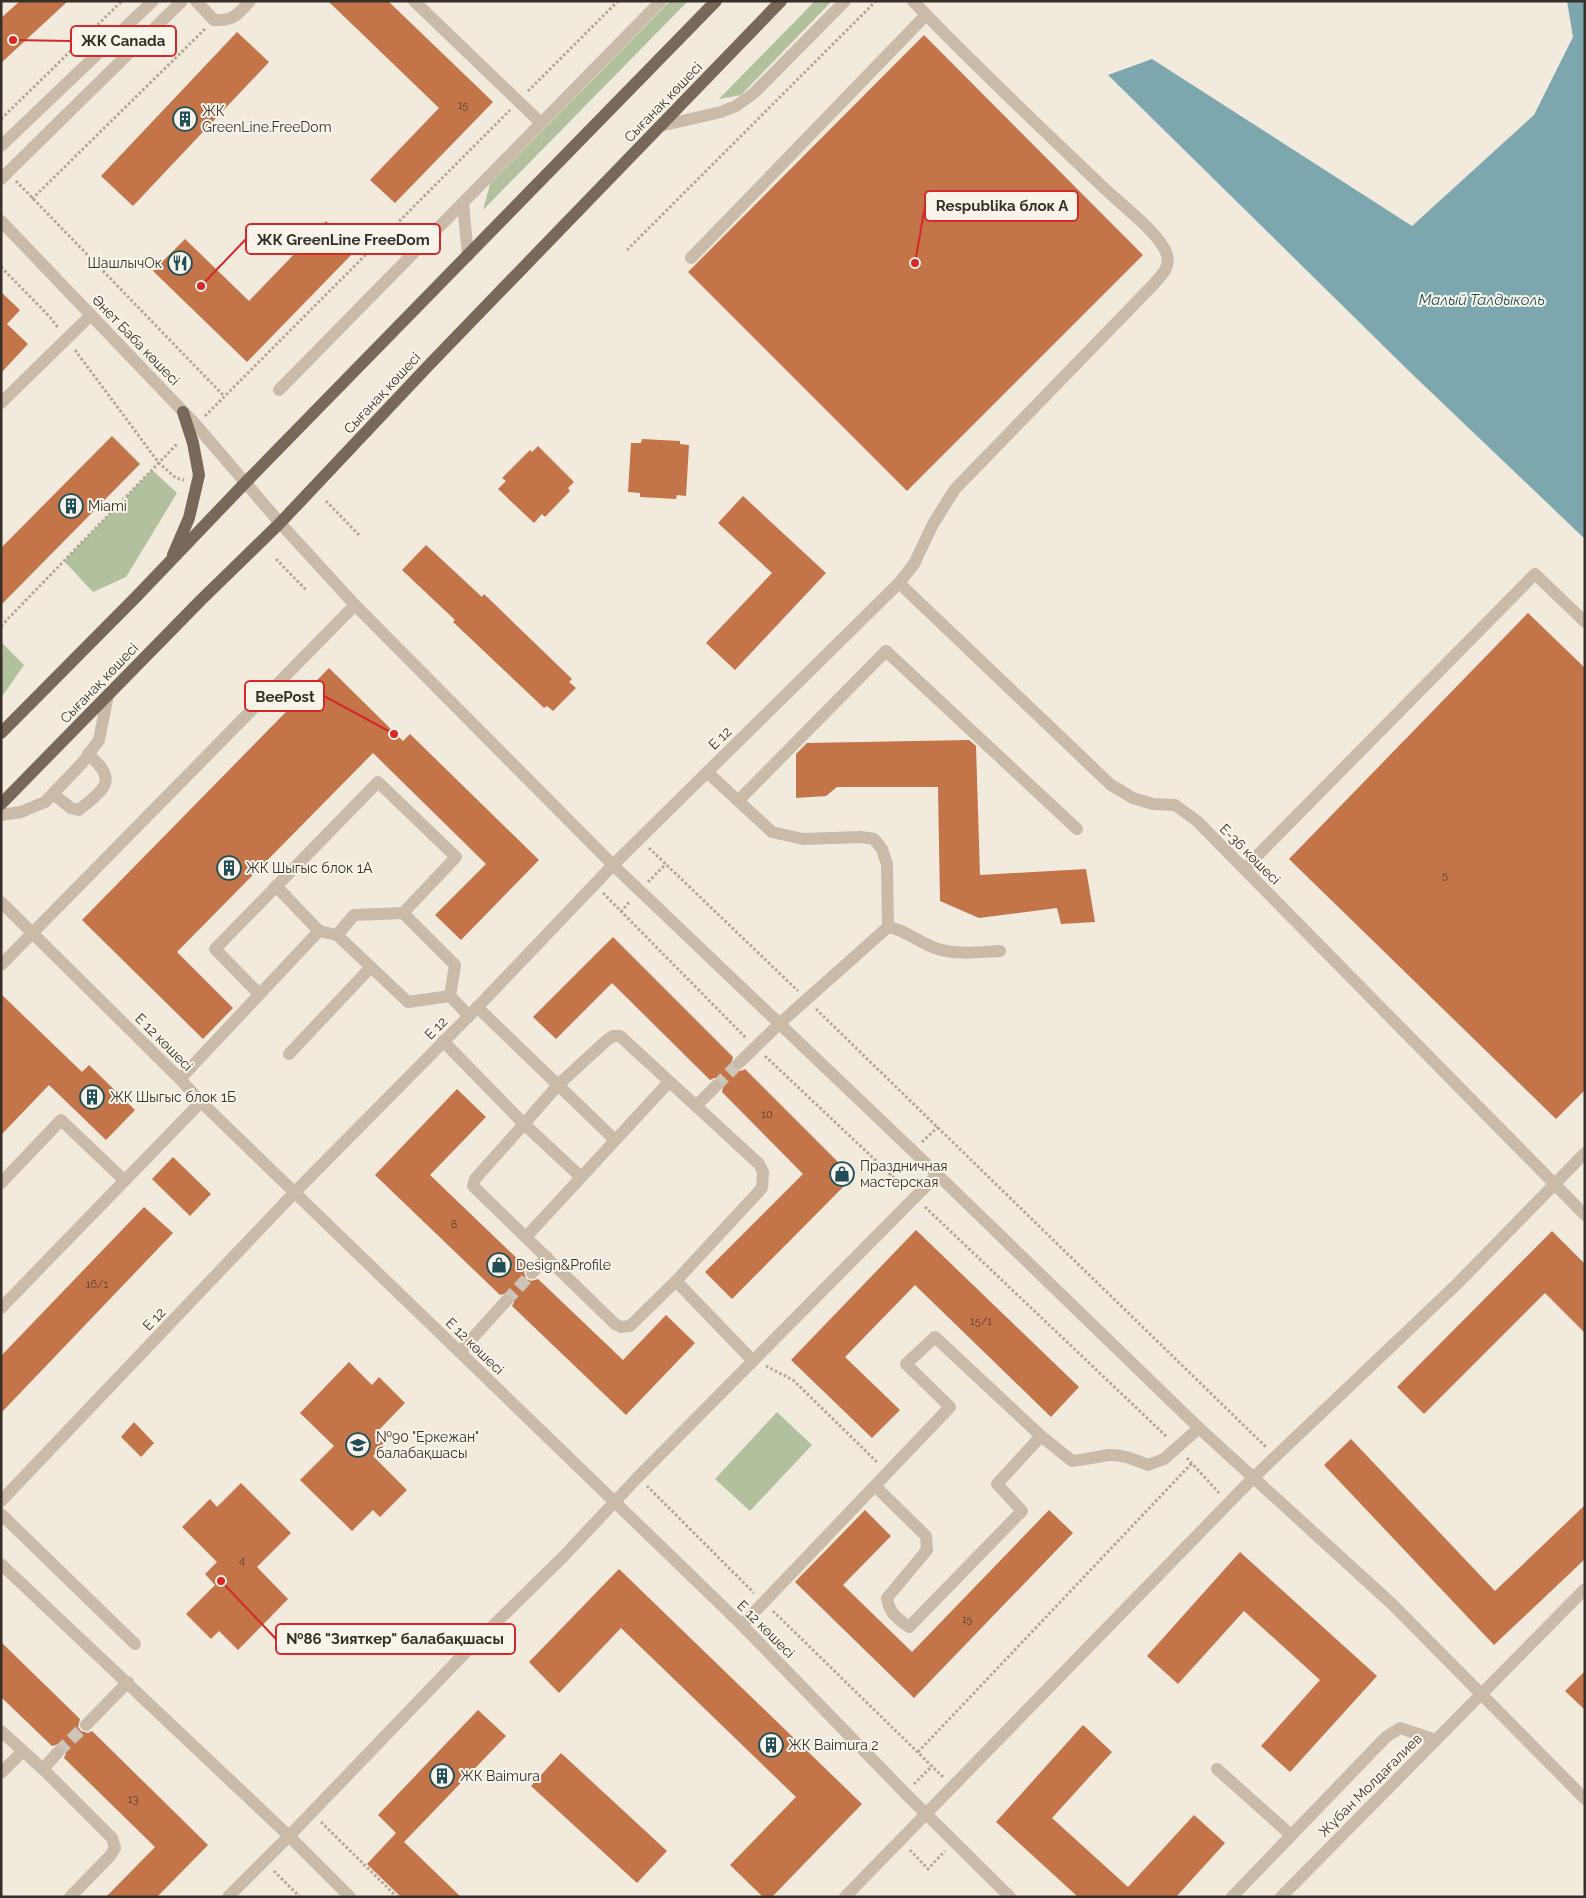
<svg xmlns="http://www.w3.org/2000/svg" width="1586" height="1898" font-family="Raleway,sans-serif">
	<rect width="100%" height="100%" fill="#f2eadd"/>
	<g fill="#b1c19d">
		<polygon points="670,1 688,1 483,210 490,184"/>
		<polygon points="815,1 832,1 741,95 719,99"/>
		<polygon points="152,470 177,493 126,577 93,592 64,561"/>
		<polygon points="1,642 24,665 1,698"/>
		<polygon points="777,1412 812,1445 750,1511 715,1479"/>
	</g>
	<polygon fill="#7ca7ae" points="1567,1 1585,1 1585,539 1411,373 1108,75 1152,59 1412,226 1534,115 1573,37"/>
	<g fill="#c37449">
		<polygon points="20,1 68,1 1,63 1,18"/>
		<polygon points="328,1 388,1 493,102 395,203 370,180 439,108"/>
		<polygon points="237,32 269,62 133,206 101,176"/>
		<polygon points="924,35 1143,255 907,491 688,272"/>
		<polygon points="326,221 356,250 247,362 153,271 185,239 249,301"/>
		<polygon points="1,292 20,310 7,324 28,344 1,373"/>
		<polygon points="112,436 140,464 1,605 1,548"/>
		<polygon points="642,439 680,441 680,444 689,445 686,496 677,495 676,499 640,497 640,493 628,492 631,443 641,443"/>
		<polygon points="538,446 574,482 568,488 570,491 545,517 542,514 534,523 498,489 506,481 502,478 530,450 532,452"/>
		<polygon points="743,496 826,573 735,670 706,643 772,573 718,523"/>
		<polygon points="426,545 482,597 484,594 572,679 569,682 576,688 553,711 547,706 544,708 453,622 455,620 402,570"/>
		<polygon points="1528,613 1585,668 1585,1090 1556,1119 1289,859"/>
		<polygon points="329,668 403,741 410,734 539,860 461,940 435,915 486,864 373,753 177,952 233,1008 203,1039 82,920"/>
		<polygon points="969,740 976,746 980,875 1086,869 1095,922 1061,924 1057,908 979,918 940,901 938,787 837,787 826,796 796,798 796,754 807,743"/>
		<polygon points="613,937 733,1057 731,1065 734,1069 741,1071 745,1069 853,1177 732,1299 705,1272 803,1174 722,1092 724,1084 721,1080 714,1078 710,1080 612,983 556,1039 533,1017"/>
		<polygon points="1,994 82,1072 89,1065 135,1110 106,1140 49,1085 1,1135"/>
		<polygon points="457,1089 486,1117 430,1175 526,1267 524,1272 526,1279 531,1281 538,1279 623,1360 666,1315 695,1343 626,1415 512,1306 514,1302 512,1295 507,1293 500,1295 375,1175"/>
		<polygon points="173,1157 211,1194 190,1216 152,1179"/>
		<polygon points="144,1207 173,1233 1,1413 1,1356"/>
		<polygon points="916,1230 1079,1387 1051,1417 915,1285 845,1357 900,1410 872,1438 791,1360"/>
		<polygon points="1552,1231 1585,1264 1585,1333 1545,1293 1424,1414 1397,1387"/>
		<polygon points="349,1362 372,1385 379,1377 405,1403 374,1435 384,1444 373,1456 407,1490 380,1517 373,1510 352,1531 300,1480 334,1446 300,1413"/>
		<polygon points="134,1422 154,1443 141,1457 121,1437"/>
		<polygon points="1351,1439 1495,1591 1585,1505 1585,1559 1494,1645 1324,1465"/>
		<polygon points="241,1483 291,1533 257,1567 288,1599 238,1650 219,1631 211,1639 186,1614 215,1585 205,1574 217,1562 182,1527 210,1499 217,1507"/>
		<polygon points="865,1510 891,1536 843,1585 912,1652 1049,1510 1073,1533 914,1698 795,1582"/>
		<polygon points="1240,1552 1377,1676 1290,1772 1261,1746 1320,1680 1244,1611 1178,1684 1147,1656"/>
		<polygon points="619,1569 862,1804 772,1897 763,1897 730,1865 796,1797 621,1628 559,1693 529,1662"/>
		<polygon points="1,1642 80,1719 78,1727 81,1731 88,1733 92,1731 208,1845 157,1897 106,1897 155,1847 64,1758 66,1753 64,1746 59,1744 52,1746 1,1697"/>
		<polygon points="1585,1671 1585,1710 1565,1691"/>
		<polygon points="478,1710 506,1736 404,1842 461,1897 401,1897 367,1864 396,1833 378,1815"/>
		<polygon points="1083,1725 1112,1752 1052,1818 1128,1887 1194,1815 1225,1843 1176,1897 1078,1897 996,1822"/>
		<polygon points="561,1753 667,1851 637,1883 531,1786"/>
	</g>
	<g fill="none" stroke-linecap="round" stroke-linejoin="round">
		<g stroke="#cdc5b9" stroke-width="12" stroke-dasharray="12 6" stroke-linecap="butt">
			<polyline points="716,1086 739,1063"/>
			<polyline points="506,1301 532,1273"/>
			<polyline points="58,1752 86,1725"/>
		</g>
		<g stroke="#b5a693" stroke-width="3" stroke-dasharray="2.5 2.5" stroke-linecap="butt">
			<polyline points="528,91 618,1"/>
			<polyline points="1,119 122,1"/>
			<polyline points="16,181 224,396"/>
			<polyline points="32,199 205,29"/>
			<polyline points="627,250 876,1"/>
			<polyline points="1,267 50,317 59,329"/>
			<polyline points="75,350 159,463 176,478 184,480"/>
			<polyline points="205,416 510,110"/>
			<polyline points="326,501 359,535"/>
			<polyline points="276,559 306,590"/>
			<polyline points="1,626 178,443"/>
			<polyline points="649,848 798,991"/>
			<polyline points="648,882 666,864"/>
			<polyline points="603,893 746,1038"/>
			<polyline points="621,912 630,901"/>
			<polyline points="816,1009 1267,1448"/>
			<polyline points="765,1056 906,1189"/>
			<polyline points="922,1142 938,1127"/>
			<polyline points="890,1175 904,1161"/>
			<polyline points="925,1207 1167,1437"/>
			<polyline points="766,1366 793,1380 878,1463"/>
			<polyline points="1187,1458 1220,1494"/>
			<polyline points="647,1486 754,1593"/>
			<polyline points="773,1611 944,1778"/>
			<polyline points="918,1752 1192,1463"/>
			<polyline points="914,1784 932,1766"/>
			<polyline points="321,1822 397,1897"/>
			<polyline points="910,1850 928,1869 945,1851"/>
			<polyline points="274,1871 300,1897"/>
		</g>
		<g stroke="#cabba9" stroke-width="12">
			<path d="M196 1 214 20C234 21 237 15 250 1"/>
			<polyline points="414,1 541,123"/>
			<polyline points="660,126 721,112 736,106 754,93 845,1"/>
			<polyline points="1,146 153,1"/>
			<polyline points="1,179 182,1"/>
			<polyline points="463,203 468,256"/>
			<polyline points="1,221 196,425 280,523 355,605 613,865 913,1151 1199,1428 1392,1604 1585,1799"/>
			<polyline points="691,258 926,15"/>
			<polyline points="279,390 661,1"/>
			<polyline points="1,403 91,315"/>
			<polyline points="899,583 1111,785 1133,798 1153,804 1175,805 1197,821 1585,1215"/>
			<polyline points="707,772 772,832 803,839 861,837 874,839 882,849 887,864 888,927"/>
			<path d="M53 794 71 808 79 810C105 788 119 781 88 754"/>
			<polyline points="739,800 886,651 1077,829"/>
			<polyline points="1,815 21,812 45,802 83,762 99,740 108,695"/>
			<polyline points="1244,869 1535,574 1585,622"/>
			<polyline points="276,886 319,931"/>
			<polyline points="1,902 180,1079 201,1102 742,1625 905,1793 1010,1897"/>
			<polyline points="403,913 455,965 450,996 469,1016"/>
			<polyline points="337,935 408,1002 450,996"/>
			<polyline points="1,965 355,605"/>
			<polyline points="443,1041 524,1124 475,1179 473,1186 615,1324 621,1327 630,1326 676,1281 762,1188 763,1172 759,1164 620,1036 613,1036 607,1040 558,1085 477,1007"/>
			<polyline points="289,1054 371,967"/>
			<path d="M739 1063 779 1024 888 927C907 930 920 944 938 949 957 955 980 952 1000 951"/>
			<polyline points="180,1079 319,931 337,935 354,915 403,913 456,857 378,782 215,949 259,994"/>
			<polyline points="696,1106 716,1086"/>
			<polyline points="581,1177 524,1124 558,1085 615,1140"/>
			<polyline points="1,1183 61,1120 124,1180"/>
			<polyline points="526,1237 669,1082"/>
			<polyline points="532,1273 547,1257"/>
			<polyline points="676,1281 753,1361"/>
			<polyline points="1,1308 201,1102"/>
			<polyline points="460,1352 506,1301"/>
			<path d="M1041 1436 1072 1461C1084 1460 1096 1457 1108 1455 1122 1454 1135 1460 1148 1465L1164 1459 1199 1428"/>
			<path d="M1 1501 295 1192 469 1016 613 865 899 583 914 564 933 524 955 489 1151 287C1159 278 1171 268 1167 255 1161 234 1119 203 1103 187 1039 126 974 65 913 1"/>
			<polyline points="1,1514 135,1644"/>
			<polyline points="1,1564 289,1836 350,1897"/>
			<path d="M742 1625 950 1407 906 1364 935 1337 1041 1436 997 1484 1022 1511 909 1627C897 1618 889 1613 887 1598L927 1550 926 1536 875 1486"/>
			<polyline points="86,1725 128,1682"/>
			<polyline points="1,1731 43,1769 112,1838 115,1848 110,1856 70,1897"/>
			<polyline points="43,1769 58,1752"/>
			<polyline points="1217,1769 1291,1835"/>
			<polyline points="1,1773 23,1751"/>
			<polyline points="228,1897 289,1836 462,1656 563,1557 638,1477 937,1175"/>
			<polyline points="845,1897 1254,1477 1457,1284 1585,1153"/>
			<polyline points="1232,1897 1386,1737 1400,1728 1436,1740"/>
			<polyline points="1281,1897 1585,1589"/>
		</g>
		<g stroke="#78685a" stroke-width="12">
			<polyline points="173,555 189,518 199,475 193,443 183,412"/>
			<polyline points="1,733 136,597 245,483 716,1"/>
			<polyline points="1,804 201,600 280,523 429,365 781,1"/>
		</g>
	</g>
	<defs>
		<g id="building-ring" transform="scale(1.25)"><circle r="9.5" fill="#f9f4e9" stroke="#1f4e58" stroke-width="1.5"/><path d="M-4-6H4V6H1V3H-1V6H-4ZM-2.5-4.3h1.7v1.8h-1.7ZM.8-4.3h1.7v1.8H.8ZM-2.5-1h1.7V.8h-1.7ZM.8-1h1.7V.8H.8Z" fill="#1f4e58"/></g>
		<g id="restaurant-ring" transform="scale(1.25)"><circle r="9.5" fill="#f9f4e9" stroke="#1f4e58" stroke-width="1.5"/><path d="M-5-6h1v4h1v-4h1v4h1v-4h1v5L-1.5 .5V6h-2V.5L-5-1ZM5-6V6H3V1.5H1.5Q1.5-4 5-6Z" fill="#1f4e58"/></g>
		<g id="shop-ring" transform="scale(1.25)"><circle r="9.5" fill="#f9f4e9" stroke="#1f4e58" stroke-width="1.5"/><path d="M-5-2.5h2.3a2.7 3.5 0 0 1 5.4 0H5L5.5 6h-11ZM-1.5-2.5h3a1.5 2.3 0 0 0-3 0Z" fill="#1f4e58"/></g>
		<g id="school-ring" transform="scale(1.25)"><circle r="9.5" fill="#f9f4e9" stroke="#1f4e58" stroke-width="1.5"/><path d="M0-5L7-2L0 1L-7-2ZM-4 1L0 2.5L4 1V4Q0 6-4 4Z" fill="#1f4e58"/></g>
	</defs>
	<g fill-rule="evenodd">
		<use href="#building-ring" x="185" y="119"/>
		<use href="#restaurant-ring" x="180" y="263"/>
		<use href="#building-ring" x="71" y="506"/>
		<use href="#building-ring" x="229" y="868"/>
		<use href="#building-ring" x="92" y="1097"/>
		<use href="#shop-ring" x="842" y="1174"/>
		<use href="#shop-ring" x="499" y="1265"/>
		<use href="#school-ring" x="358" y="1445"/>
		<use href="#building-ring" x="771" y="1745"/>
		<use href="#building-ring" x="442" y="1776"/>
	</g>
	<g text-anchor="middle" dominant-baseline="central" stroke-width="4" stroke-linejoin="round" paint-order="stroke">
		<g font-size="11" fill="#5a4031">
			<text x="463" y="105">15</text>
			<text x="1445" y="875">5</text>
			<text x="767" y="1114">10</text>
			<text x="454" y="1224">8</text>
			<text x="97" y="1284">16/1</text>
			<text x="981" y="1321">15/1</text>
			<text x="242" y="1560">4</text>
			<text x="967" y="1619">15</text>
			<text x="133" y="1799">13</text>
		</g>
		<g font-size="14" fill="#372f29" stroke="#f9f4e9">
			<text transform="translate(663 102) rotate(-46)">Сығанақ көшесі</text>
			<text transform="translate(136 340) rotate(46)">Әнет Баба көшесі</text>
			<text transform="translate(382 393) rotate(-47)">Сығанақ көшесі</text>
			<text transform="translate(99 683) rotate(-46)">Сығанақ көшесі</text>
			<text transform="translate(720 738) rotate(-44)">E 12</text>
			<text transform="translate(1250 854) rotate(45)">Е-36 көшесі</text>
			<text transform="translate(436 1028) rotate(-45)">E 12</text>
			<text transform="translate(164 1042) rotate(45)">Е 12 көшесі</text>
			<text transform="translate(154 1319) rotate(-46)">E 12</text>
			<text transform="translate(475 1346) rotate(44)">Е 12 көшесі</text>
			<text transform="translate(766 1629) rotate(45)">Е 12 көшесі</text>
			<text transform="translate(1370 1785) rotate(-45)">Жұбан Молдағалиев</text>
		</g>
		<g font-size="14" fill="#372f29" stroke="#f9f4e9" text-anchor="start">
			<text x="202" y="111">ЖК<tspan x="202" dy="16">GreenLine.FreeDom</tspan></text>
			<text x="162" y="263" text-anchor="end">ШашлычОк</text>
			<text x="88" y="506">Miami</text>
			<text x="246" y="868">ЖК Шыгыс блок 1А</text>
			<text x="110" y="1097">ЖК Шыгыс блок 1Б</text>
			<text x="860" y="1166">Праздничная<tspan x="860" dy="16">мастерская</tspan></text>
			<text x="516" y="1265">Design&amp;Profile</text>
			<text x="376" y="1437">№90 "Еркежан"<tspan x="376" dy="16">балабақшасы</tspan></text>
			<text x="788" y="1745">ЖК Baimura 2</text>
			<text x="460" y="1776">ЖК Baimura</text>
		</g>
		<g font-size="15" font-style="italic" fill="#1f4e58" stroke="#f9f4e9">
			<text x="1482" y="300">Малый Талдыколь</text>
		</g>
	</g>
	<path fill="none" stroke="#d62828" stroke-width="2" d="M13 40L71 41M915 263L925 206M201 286L246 239M394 734L324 696M221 1581L276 1639"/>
	<g fill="#d62828" stroke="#f9f4e9" stroke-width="2">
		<circle cx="13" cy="40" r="5"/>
		<circle cx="915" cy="263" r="5"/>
		<circle cx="201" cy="286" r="5"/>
		<circle cx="394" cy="734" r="5"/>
		<circle cx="221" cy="1581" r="5"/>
	</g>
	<g fill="#f9f4e9" stroke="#d62828" stroke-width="2">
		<rect x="71" y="26" width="105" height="30" rx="5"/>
		<rect x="925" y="191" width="153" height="30" rx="5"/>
		<rect x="246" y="224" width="194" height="30" rx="5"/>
		<rect x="245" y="681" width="79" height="30" rx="5"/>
		<rect x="276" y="1624" width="239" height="30" rx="5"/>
	</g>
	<g font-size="15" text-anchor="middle" font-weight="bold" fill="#372f29">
		<text x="123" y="46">ЖК Canada</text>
		<text x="1002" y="211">Respublika блок А</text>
		<text x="343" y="245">ЖК GreenLine FreeDom</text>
		<text x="285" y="702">BeePost</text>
		<text x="395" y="1644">№86 "Зияткер" балабақшасы</text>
	</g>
	<rect width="1586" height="1898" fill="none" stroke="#372f29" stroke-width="5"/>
</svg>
